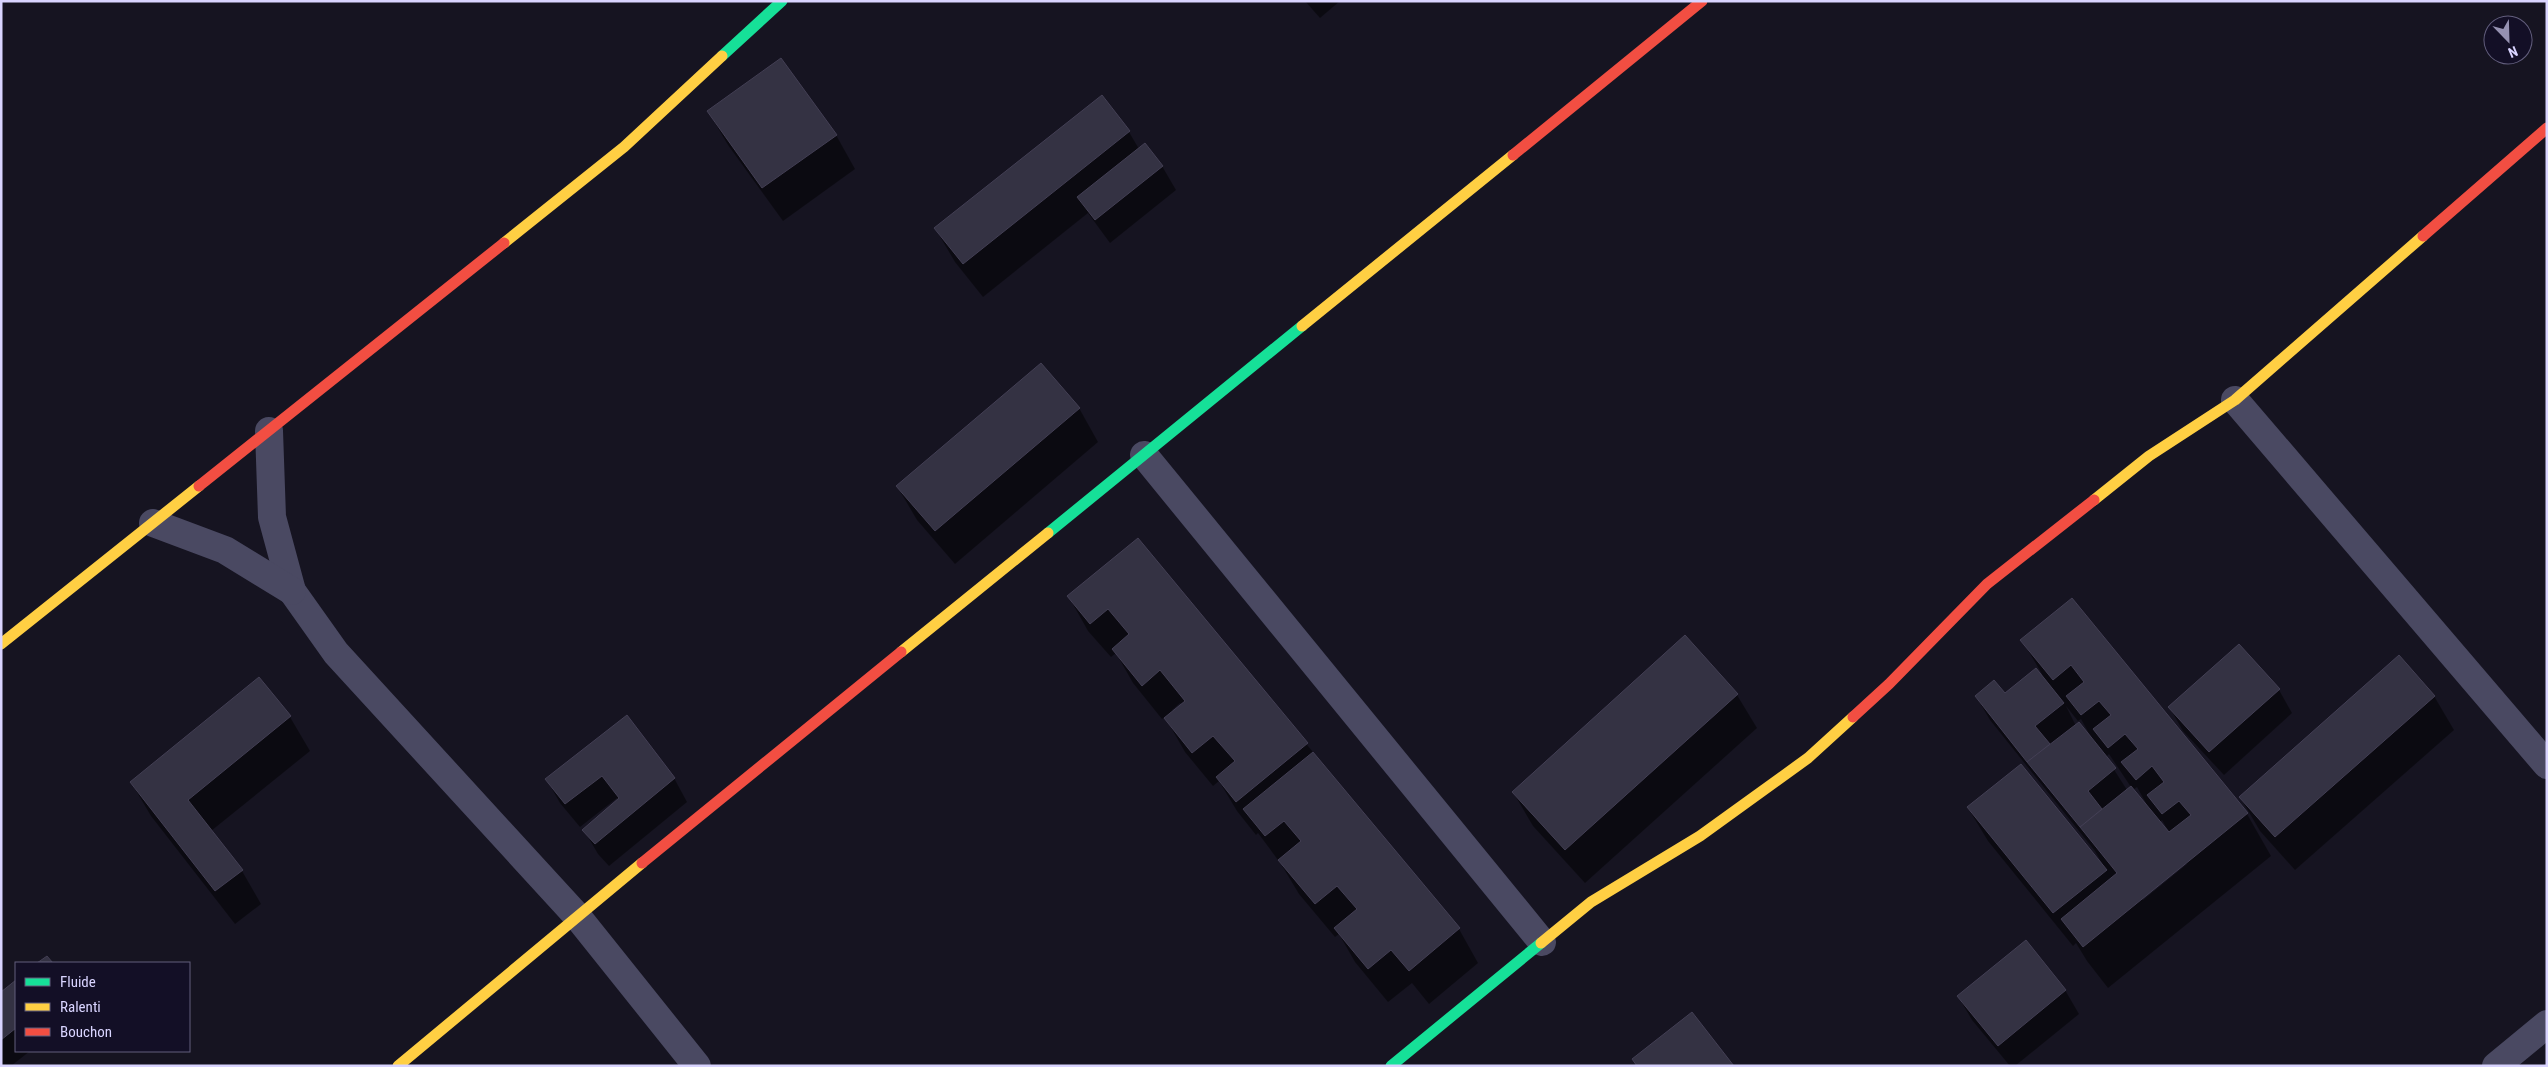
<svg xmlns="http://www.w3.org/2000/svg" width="2548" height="1067" font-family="'Roboto Condensed',sans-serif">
	<rect width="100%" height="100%" fill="#161421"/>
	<g fill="#0007" fill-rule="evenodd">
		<polygon points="1305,1 1340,1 1320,18"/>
		<polygon points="708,111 836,135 855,169 783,221 728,145"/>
		<polygon points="1129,132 1139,149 1162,166 1176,190 1110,243 1088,213 983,297 955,262 935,228"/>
		<polygon points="1079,408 1098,442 955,564 917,520 897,486"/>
		<path d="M1138 540 1459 929 1478 963 1429 1004 1412 983 1388 1002 1355 962 1339 934 1335 937 1299 894 1281 864 1258 833 1256 835 1237 811 1219 781 1213 786 1185 752 1165 717 1162 719 1133 683 1116 653 1111 657 1088 631 1069 597ZM1180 703 1182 705 1174 712 1172 710Z"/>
		<path d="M2072 600 2247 814 2271 856 2108 988 2087 961 2076 943 2073 946 1988 841 1968 808 2104 867 2095 851 1990 720 1976 696 2004 694 2042 674 2022 640ZM2066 706 2078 721 2081 719 2091 737 2076 726ZM2109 754 2131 787 2127 790 2106 757ZM2137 787 2147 805 2146 806 2133 790ZM2162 820 2169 832 2168 833 2160 822ZM2185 863 2187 864 2143 900 2141 898Z"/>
		<polygon points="1685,637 1737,695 1757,728 1585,883 1533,826 1513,792"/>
		<polygon points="259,679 290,717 310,751 211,831 242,871 261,904 235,924 151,816 131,782"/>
		<polygon points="2279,690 2292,713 2224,775 2183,731 2170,708"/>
		<polygon points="2434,696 2454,730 2295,870 2260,831 2240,797"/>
		<polygon points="627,716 674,778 687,802 609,866 598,854 584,830 618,801 617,798 580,827 560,803 547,780"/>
		<polygon points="16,982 16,1051 30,1051 11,1066 1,1066 1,994"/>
		<polygon points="2065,990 2079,1014 2015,1066 2010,1066 1972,1020 1958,996"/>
	</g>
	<g fill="#343243" stroke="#433f54">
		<polygon points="781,58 837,135 762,188 707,111"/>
		<polygon points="1102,95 1130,131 963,264 934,228"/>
		<polygon points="1145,143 1163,166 1095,220 1077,197"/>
		<polygon points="1041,363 1080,408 935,531 896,486"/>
		<polygon points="1138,538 1308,743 1236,802 1216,777 1235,761 1213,736 1192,753 1164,718 1185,701 1160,670 1142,686 1112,649 1129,634 1108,609 1090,624 1067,596"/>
		<polygon points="2072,598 2248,813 2083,947 2061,919 2117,873 2080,827 2131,786 2169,832 2191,815 2179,801 2162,814 2147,795 2164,782 2152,766 2136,780 2121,762 2138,749 2125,734 2108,748 2093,729 2111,715 2099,701 2081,715 2066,696 2084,682 2071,665 2053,680 2020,640"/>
		<polygon points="1685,635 1738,694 1565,850 1512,792"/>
		<polygon points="2239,644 2280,689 2209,752 2168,707"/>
		<polygon points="2399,655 2435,696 2275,837 2239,797"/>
		<polygon points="2036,668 2064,703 2035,726 2050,744 2027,762 1975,696 1994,680 2005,693"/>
		<polygon points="259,677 291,716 188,800 243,870 215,891 130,782"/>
		<polygon points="627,715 675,778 595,844 582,830 619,798 602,776 565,804 545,779"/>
		<polygon points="2079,722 2116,768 2088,791 2102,809 2080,827 2027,762"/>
		<polygon points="1313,752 1460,928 1409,971 1391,950 1368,969 1334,928 1357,909 1337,886 1315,904 1278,860 1301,841 1284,821 1265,836 1243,809"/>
		<polygon points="2021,764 2107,870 2053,913 1967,807"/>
		<polygon points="2026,940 2066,990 1998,1046 1957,996"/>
		<polygon points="47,956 53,963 37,963"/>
		<polygon points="16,980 16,1028 1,1040 1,992"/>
		<polygon points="1692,1012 1734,1066 1637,1066 1632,1059"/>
	</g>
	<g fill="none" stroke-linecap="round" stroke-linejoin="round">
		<g stroke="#4a4962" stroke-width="28">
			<polyline points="2235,400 2547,765"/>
			<polyline points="269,431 272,517 292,591 336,653 577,916 697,1066"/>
			<polyline points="1144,455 1542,942"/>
			<polyline points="153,523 225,550 292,591"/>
			<polyline points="2496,1066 2547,1024"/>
		</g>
		<g stroke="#16e098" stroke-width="11">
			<polyline points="722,56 782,1"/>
			<polyline points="1048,533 1302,326"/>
			<polyline points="1391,1066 1541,943"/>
		</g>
		<g stroke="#ffcf43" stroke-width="11">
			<polyline points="504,243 624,147 722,56"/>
			<polyline points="1302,326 1513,155"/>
			<polyline points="2094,500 2149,456 2235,400 2423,236"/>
			<polyline points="1,644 199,486"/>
			<polyline points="901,652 1048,533"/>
			<polyline points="1541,943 1591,902 1700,836 1808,758 1853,717"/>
			<polyline points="398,1066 642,863"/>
		</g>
		<g stroke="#f24e42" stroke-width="11">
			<polyline points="1513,155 1702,1"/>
			<polyline points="2423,236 2547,128"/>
			<polyline points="199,486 504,243"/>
			<polyline points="1853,717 1889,684 1987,584 2094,500"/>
			<polyline points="642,863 901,652"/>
		</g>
	</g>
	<rect width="2548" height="1067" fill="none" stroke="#d9d4ff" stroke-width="5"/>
	<rect x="15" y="962" width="175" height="90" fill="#130f26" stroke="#625e7d"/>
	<rect x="25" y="978" width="25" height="8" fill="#16e098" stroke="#625e7d"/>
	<text x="60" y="987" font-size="15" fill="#d9d4ff">Fluide</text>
	<rect x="25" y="1003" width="25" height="8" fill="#ffcf43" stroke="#625e7d"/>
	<text x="60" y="1012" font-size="15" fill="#d9d4ff">Ralenti</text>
	<rect x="25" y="1028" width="25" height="8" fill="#f24e42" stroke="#625e7d"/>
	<text x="60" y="1037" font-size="15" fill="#d9d4ff">Bouchon</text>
	<g transform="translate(2508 40) rotate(157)"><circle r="24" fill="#130f26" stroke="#625e7d"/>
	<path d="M0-4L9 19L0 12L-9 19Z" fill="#9591b1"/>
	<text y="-8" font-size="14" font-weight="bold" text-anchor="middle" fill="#d9d4ff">N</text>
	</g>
</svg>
